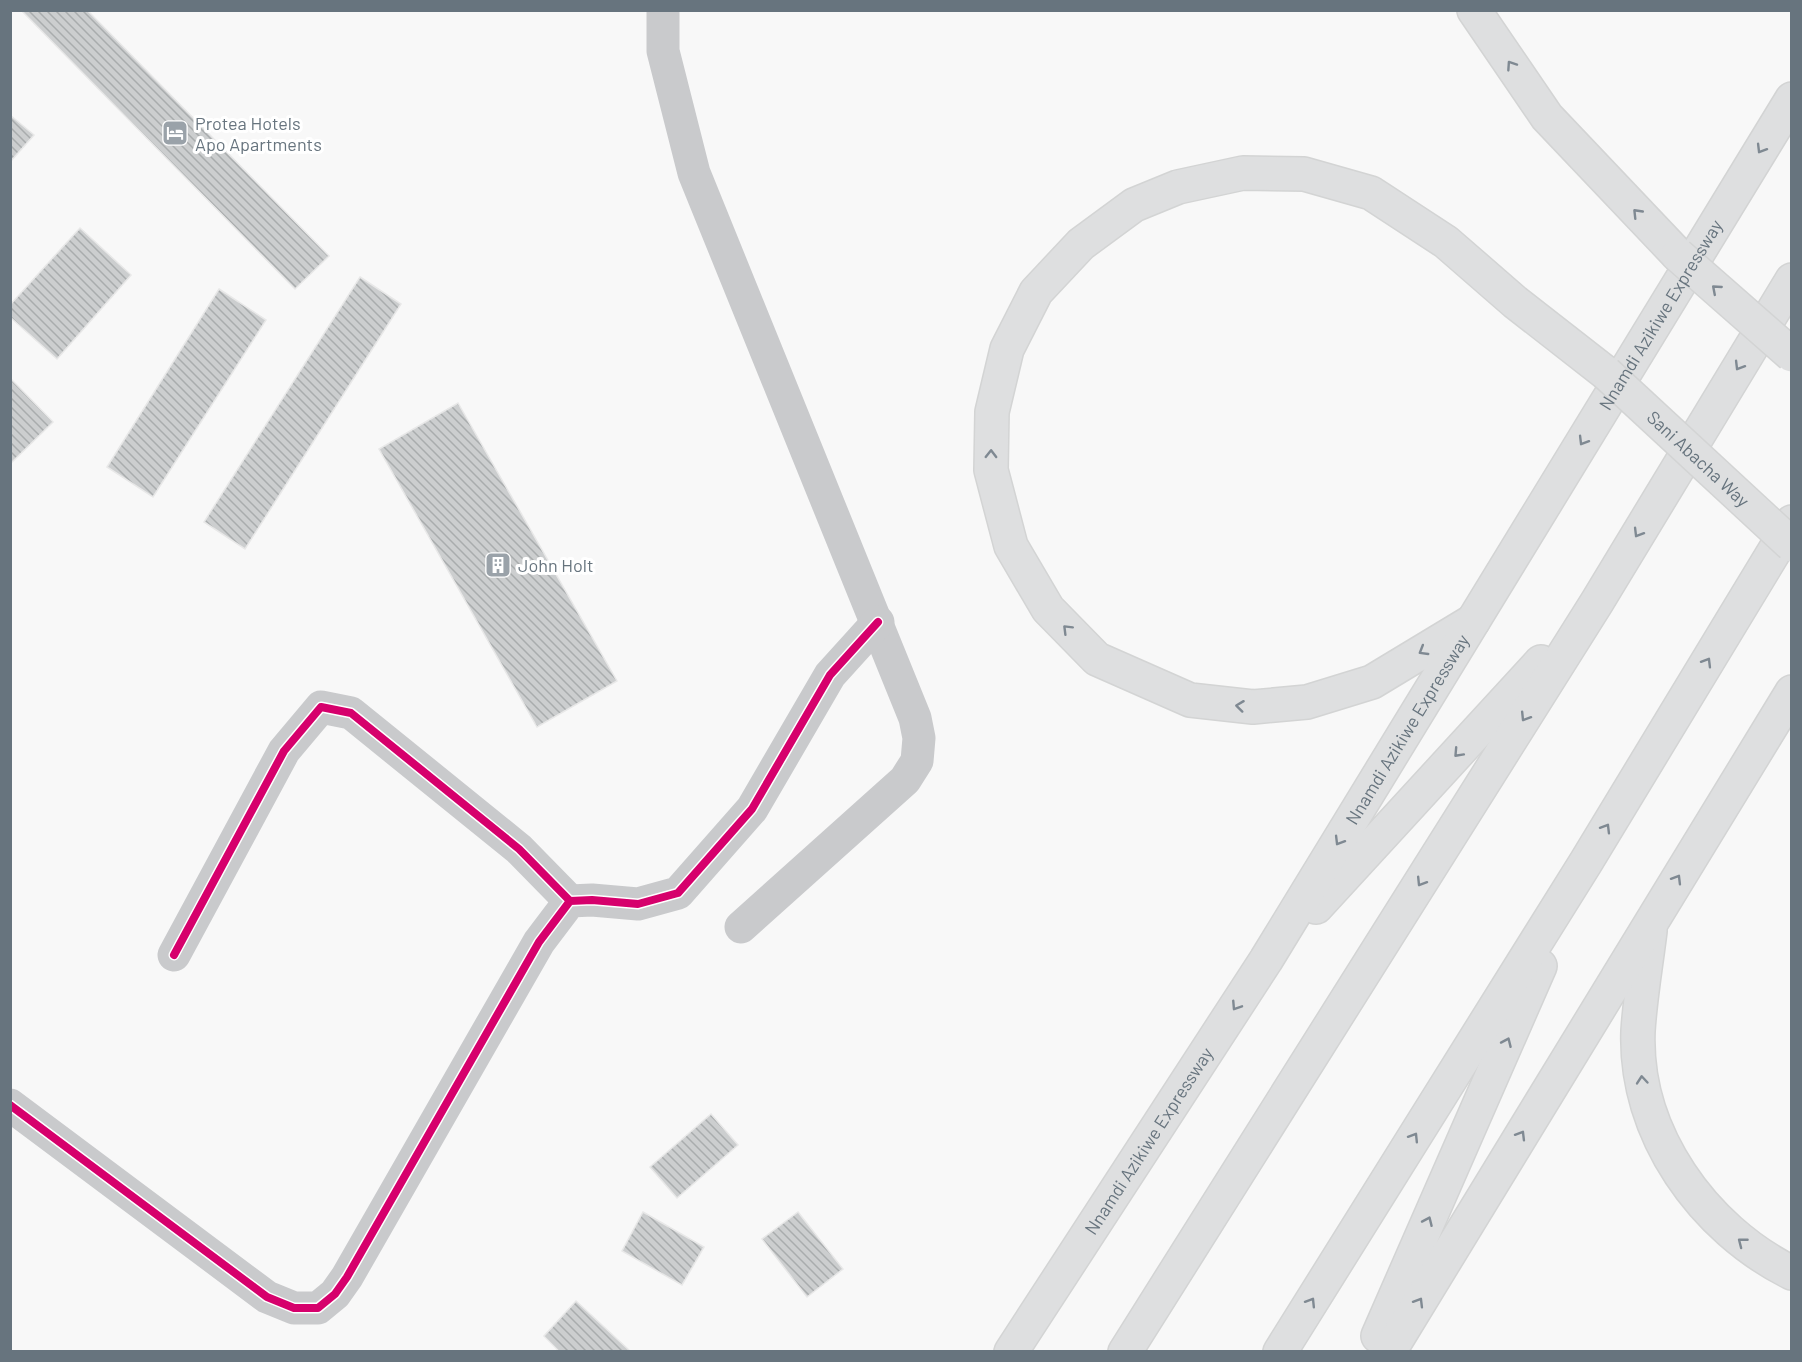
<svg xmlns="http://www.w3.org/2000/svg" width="1802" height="1362" font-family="Barlow,sans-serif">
	<defs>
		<pattern id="building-back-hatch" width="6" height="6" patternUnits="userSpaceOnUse" patternTransform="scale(1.5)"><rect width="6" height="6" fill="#cccecf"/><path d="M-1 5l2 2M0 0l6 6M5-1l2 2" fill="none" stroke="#a9acad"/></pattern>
	</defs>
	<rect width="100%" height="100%" fill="#f8f8f8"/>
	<g fill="url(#building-back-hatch)" stroke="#e8e8e8" stroke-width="1.5">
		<polygon points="21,10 87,10 329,256 295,289"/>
		<polygon points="10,115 34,135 10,162"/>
		<polygon points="80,228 131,275 57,359 10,317 10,305"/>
		<polygon points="360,277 401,304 245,549 204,522"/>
		<polygon points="219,289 266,320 153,497 107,467"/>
		<polygon points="10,378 53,422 10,464"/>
		<polygon points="458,403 617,681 537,727 379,449"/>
		<polygon points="711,1114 738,1145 677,1198 650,1167"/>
		<polygon points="643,1212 704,1247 682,1285 622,1251"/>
		<polygon points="798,1212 843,1269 807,1297 762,1239"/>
		<polygon points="576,1301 630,1351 630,1352 560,1352 544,1336"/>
	</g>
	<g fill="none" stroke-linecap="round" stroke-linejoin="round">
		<g stroke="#d3d4d4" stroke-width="36">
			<g id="highway">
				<polyline points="1474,10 1547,117 1678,255"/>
				<polyline points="1473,621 1372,682 1307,702 1253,707 1190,700 1097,659 1048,609 1011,546 991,470 992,412 1007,349 1036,292 1081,244 1134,205 1178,187 1243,173 1304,174 1371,193 1446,242 1515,302 1606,373"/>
				<polyline points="1316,907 1541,662"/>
				<path d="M1650 931C1646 964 1640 998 1638 1031 1634 1133 1703 1229 1792 1273"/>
				<polyline points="1378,1336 1540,966"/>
				<path id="s1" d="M1011 1352 1266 960 1792 99"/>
				<polyline points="1125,1352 1597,602 1792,280"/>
				<polyline points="1280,1352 1586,862 1792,522"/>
				<polyline points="1389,1352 1792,692"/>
			</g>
		</g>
		<g stroke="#c9cacc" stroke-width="33">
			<polyline points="663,10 663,51 694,173 915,718 919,738 917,761 905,780 741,927"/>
			<polyline points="174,955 284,751 321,707 351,713 519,849 570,901"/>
			<polyline points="10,1105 267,1297 294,1308 318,1308 335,1294 347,1277 539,942 570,901 592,900 638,904 678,893 752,809 830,675 878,622"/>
		</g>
		<use href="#highway" stroke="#dedfe0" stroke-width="33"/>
		<g stroke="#d3d4d4" stroke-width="36" stroke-linecap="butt">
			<g id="highway-bridge">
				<polyline points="1678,255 1792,355"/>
				<path id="s2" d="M1606 373 1792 545"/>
			</g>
		</g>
		<use href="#highway-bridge" stroke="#dedfe0" stroke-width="33"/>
		<g stroke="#fff" stroke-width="11">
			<g id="cycleway">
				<polyline points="174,955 284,751 321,707 351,713 519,849 570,901"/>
				<polyline points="10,1105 267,1297 294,1308 318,1308 335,1294 347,1277 539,942 570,901 592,900 638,904 678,893 752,809 830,675 878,622"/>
			</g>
		</g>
		<use href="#cycleway" stroke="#d6006c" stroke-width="8"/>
	</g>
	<defs><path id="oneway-chevron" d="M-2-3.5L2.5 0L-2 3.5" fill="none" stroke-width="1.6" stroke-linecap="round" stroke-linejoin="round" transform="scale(1.5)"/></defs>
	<g stroke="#7f8992">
		<use href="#oneway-chevron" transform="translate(1511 65) rotate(-124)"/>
		<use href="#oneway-chevron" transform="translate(1761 149) rotate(121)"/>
		<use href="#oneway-chevron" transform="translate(1637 213) rotate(-134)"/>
		<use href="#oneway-chevron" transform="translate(1716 289) rotate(-139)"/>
		<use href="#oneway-chevron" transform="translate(1739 366) rotate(121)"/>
		<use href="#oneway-chevron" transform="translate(1583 441) rotate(121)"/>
		<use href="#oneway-chevron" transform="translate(991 454) rotate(-89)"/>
		<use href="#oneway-chevron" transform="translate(1638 533) rotate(121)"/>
		<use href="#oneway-chevron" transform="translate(1067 629) rotate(-135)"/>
		<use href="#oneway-chevron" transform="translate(1423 651) rotate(149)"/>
		<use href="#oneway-chevron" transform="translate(1707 662) rotate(-59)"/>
		<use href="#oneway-chevron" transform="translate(1240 706) rotate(-173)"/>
		<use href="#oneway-chevron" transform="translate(1525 717) rotate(122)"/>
		<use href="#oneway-chevron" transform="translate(1458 753) rotate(133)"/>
		<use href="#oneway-chevron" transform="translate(1606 828) rotate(-59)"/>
		<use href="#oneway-chevron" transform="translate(1339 841) rotate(121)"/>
		<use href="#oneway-chevron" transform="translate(1677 879) rotate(-59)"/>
		<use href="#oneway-chevron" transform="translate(1421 882) rotate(122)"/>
		<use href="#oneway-chevron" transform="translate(1236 1006) rotate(123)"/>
		<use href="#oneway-chevron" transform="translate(1507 1042) rotate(-66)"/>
		<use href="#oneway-chevron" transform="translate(1642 1080) rotate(-95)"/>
		<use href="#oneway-chevron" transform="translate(1521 1135) rotate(-59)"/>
		<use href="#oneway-chevron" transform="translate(1414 1137) rotate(-58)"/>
		<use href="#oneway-chevron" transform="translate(1428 1221) rotate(-66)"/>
		<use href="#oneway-chevron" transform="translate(1742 1242) rotate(-142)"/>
		<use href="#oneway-chevron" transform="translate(1311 1302) rotate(-58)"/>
		<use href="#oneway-chevron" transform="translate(1419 1302) rotate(-59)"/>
	</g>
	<defs>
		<g id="hotel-square" transform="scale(1.35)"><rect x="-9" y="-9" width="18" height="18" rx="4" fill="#9aa2a9" stroke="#fff"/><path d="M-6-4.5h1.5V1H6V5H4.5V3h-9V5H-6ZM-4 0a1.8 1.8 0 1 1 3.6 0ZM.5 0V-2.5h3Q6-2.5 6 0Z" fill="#fff"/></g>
		<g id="building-square" transform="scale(1.35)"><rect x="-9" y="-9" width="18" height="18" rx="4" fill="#9aa2a9" stroke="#fff"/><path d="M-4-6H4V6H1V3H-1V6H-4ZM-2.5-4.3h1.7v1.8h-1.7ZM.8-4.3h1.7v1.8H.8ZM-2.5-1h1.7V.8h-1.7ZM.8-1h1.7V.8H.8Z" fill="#fff"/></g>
	</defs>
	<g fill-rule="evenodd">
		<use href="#hotel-square" x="175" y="133"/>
		<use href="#building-square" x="498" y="565"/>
	</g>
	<g text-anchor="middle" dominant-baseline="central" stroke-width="6" stroke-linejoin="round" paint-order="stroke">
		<g font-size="18" fill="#67747e" stroke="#fff" text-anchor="start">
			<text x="195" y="123">Protea Hotels<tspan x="195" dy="21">Apo Apartments</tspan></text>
			<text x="518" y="565">John Holt</text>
		</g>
		<g font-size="18" fill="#67747e" stroke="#fff">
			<text stroke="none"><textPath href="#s1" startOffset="1224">Nnamdi Azikiwe Expressway</textPath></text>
			<text stroke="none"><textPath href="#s2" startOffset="126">Sani Abacha Way</textPath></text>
			<text stroke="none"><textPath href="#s1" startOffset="738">Nnamdi Azikiwe Expressway</textPath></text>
			<text stroke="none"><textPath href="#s1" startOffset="252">Nnamdi Azikiwe Expressway</textPath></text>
		</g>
	</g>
	<rect width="1802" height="1362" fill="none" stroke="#67747e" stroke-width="24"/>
</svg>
